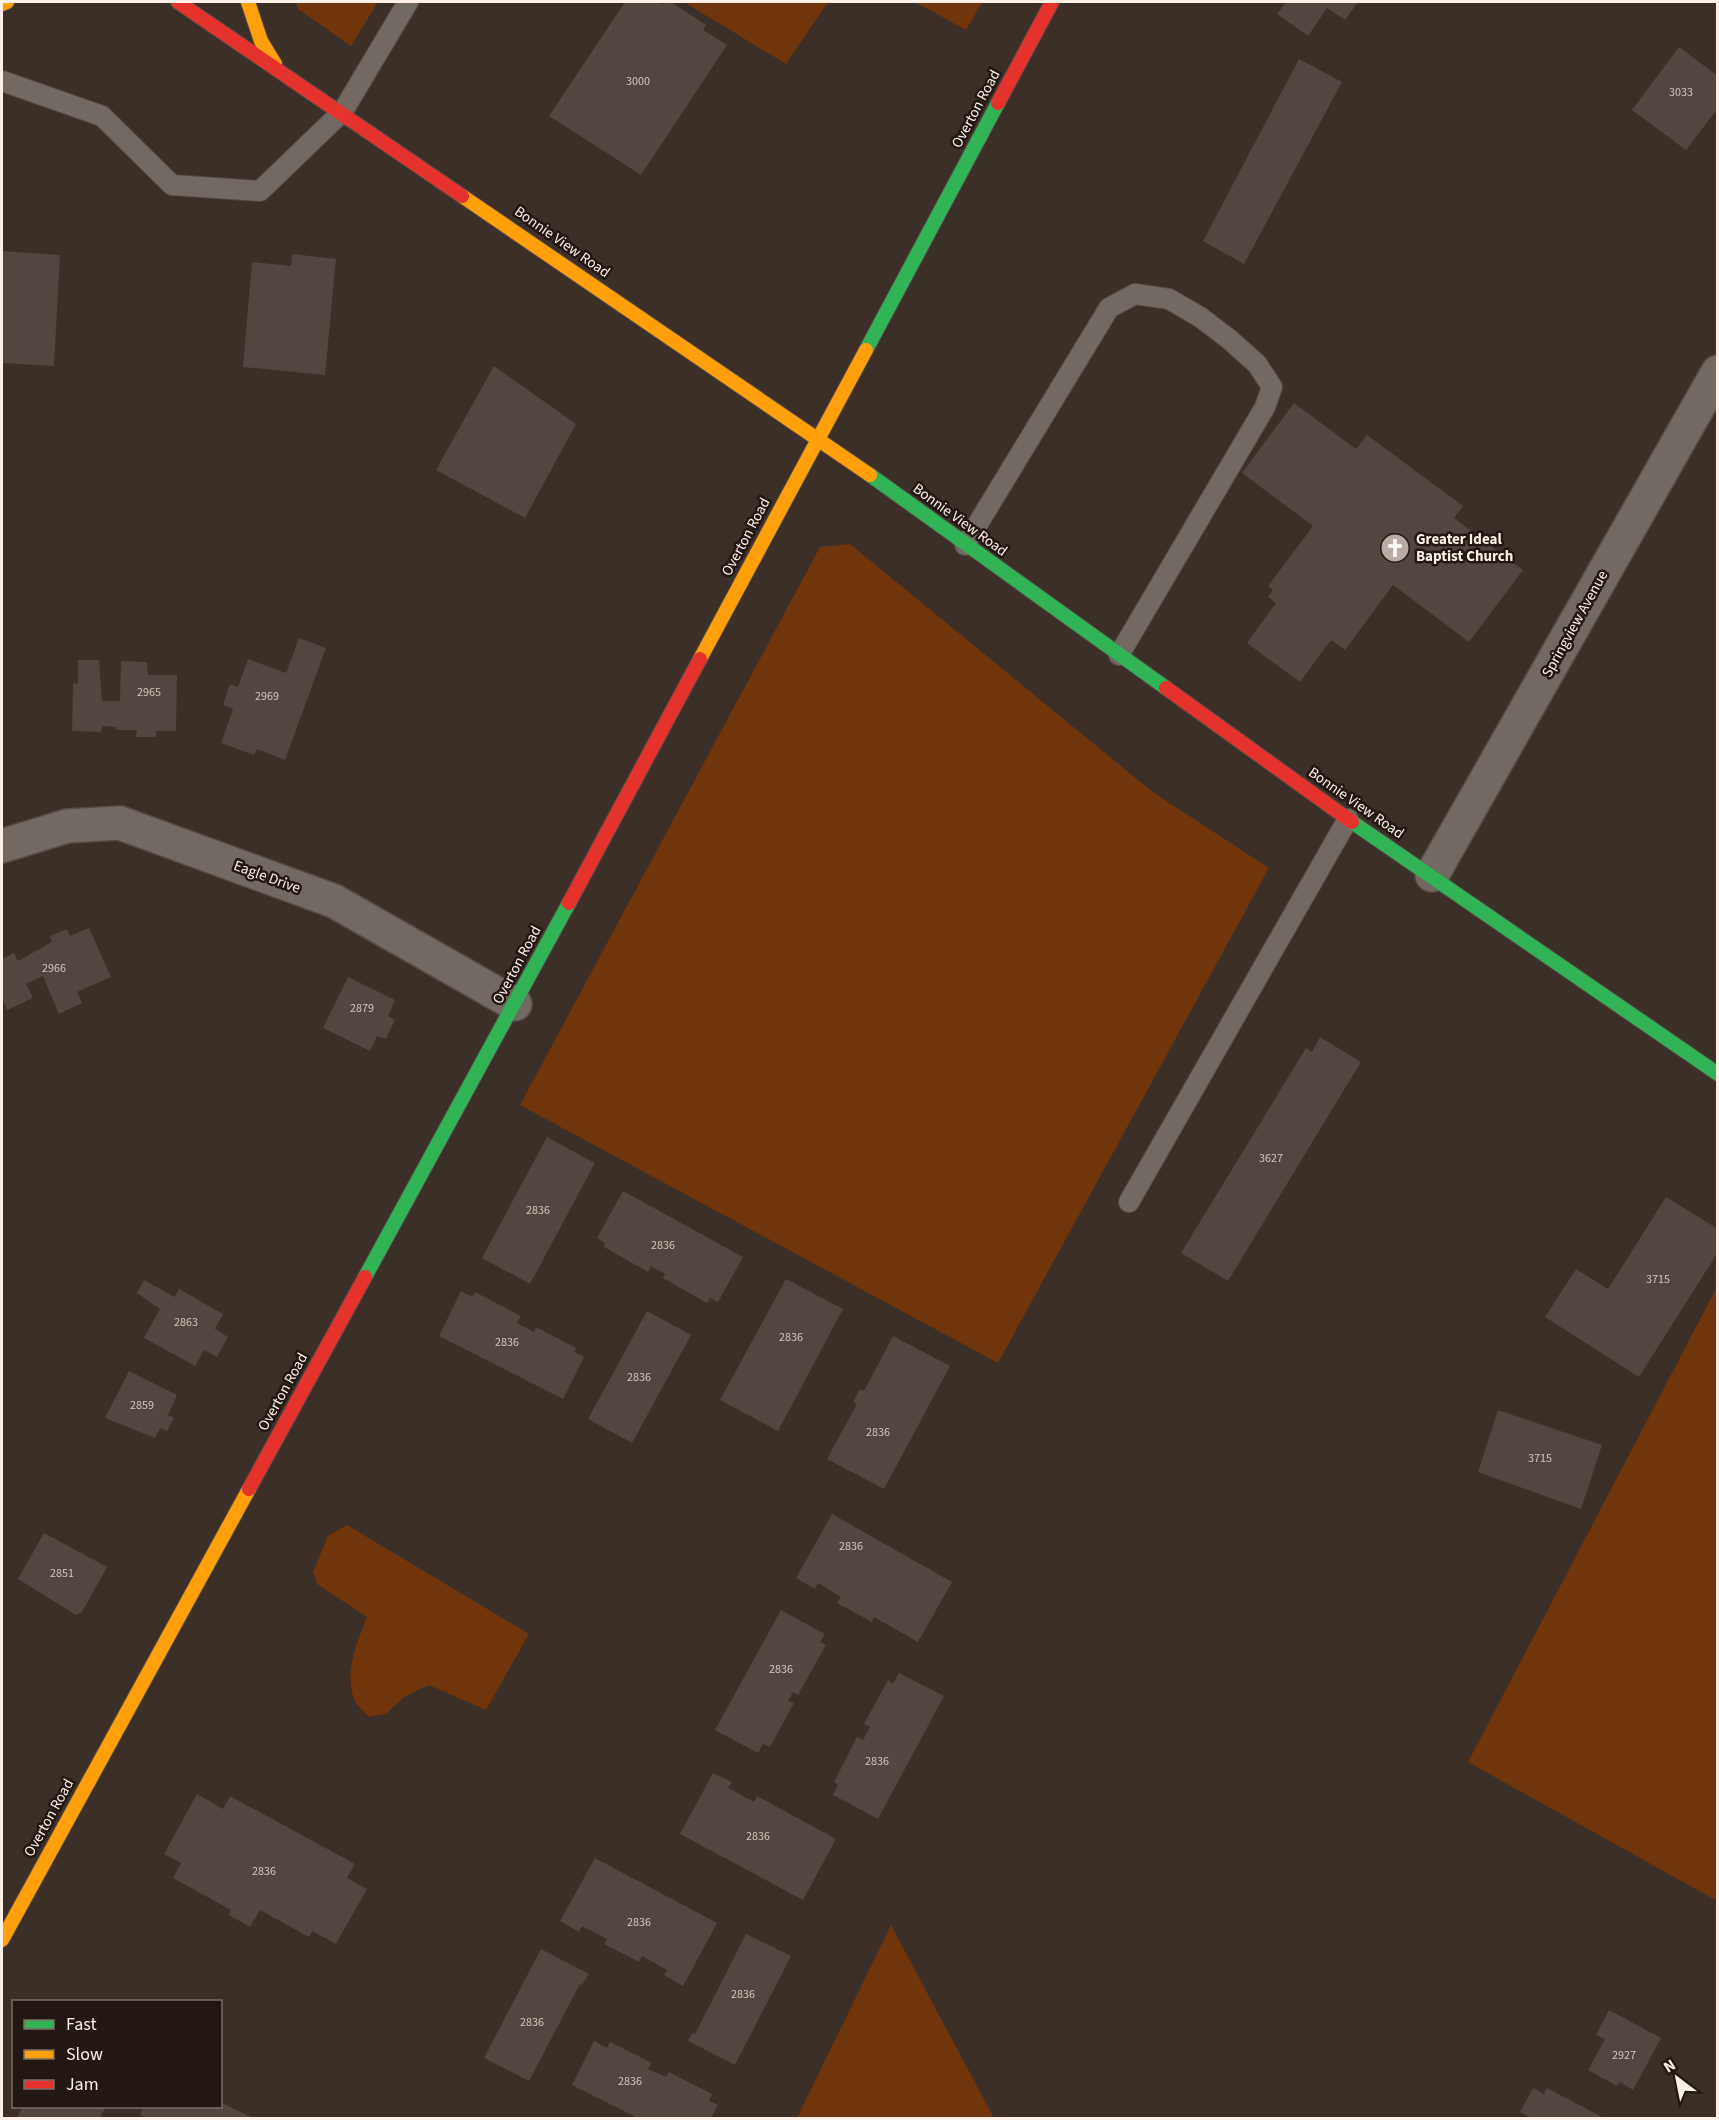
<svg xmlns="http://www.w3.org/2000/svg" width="1719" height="2120" font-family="'Source Sans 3',sans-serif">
	<rect width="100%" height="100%" fill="#3b2f28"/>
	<g fill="#70350b">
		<polygon points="296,2 378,2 351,46 298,9"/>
		<polygon points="684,2 828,2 786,64"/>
		<polygon points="915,2 982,2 966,30"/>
		<polygon points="850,544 1154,793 1269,868 998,1363 520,1105 820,547"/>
		<polygon points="1717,1287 1717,1901 1468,1762"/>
		<path d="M347 1525 529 1634 486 1710 429 1685 404 1697 386 1714 369 1717C364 1711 356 1705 354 1699 344 1672 357 1642 367 1617L317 1584 313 1572 328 1536Z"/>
		<polygon points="891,1925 994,2118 797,2118"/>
	</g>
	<g fill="#514640">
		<polygon points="625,2 658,2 662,4 671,2 706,25 703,30 727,45 641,175 549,116"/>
		<polygon points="1286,2 1358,2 1345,20 1327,8 1308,36 1277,14"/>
		<polygon points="1679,47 1718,76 1718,108 1686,150 1632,110"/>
		<polygon points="1299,59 1342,82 1244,264 1203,241"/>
		<polygon points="2,251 60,255 54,366 2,363"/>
		<polygon points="292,254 336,259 325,375 243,367 252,262 291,266"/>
		<polygon points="494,366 576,424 525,518 436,470"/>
		<polygon points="1294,403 1356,449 1367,435 1463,506 1454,518 1523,570 1469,642 1393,585 1345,650 1331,640 1300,682 1247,643 1276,603 1268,597 1273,590 1268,586 1313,526 1242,473"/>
		<polygon points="299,638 326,648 285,760 257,749 254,755 221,743 233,709 223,705 230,684 238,687 248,659 286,673"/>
		<polygon points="78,660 99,660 102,701 120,701 121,661 147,662 148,675 177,675 176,731 156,731 156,737 136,737 137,730 116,730 116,727 102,726 101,732 72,731 73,683 78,684"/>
		<polygon points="89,928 111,977 77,992 82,1003 59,1014 43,976 26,984 33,998 7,1010 2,998 2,959 14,953 18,961 52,942 50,936 67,929 70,936"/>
		<polygon points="348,977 395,1000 388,1016 395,1020 386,1039 377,1036 370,1051 323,1028"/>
		<polygon points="1320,1037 1361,1062 1228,1281 1181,1253 1306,1048 1312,1052"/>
		<polygon points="547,1137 595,1163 530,1284 482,1258"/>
		<polygon points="623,1191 743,1257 718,1302 710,1298 707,1303 663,1278 665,1274 651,1266 648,1272 604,1247 605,1243 597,1238"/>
		<polygon points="1666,1197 1718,1229 1718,1252 1639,1377 1545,1317 1576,1269 1608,1289"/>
		<polygon points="786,1279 843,1309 778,1431 720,1400"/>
		<polygon points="144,1280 175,1297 179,1289 223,1314 215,1329 228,1337 217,1357 204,1350 195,1366 144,1338 160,1309 137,1293"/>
		<polygon points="461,1291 472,1297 475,1292 521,1316 517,1323 534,1332 536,1327 576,1348 574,1352 584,1357 563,1399 439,1336"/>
		<polygon points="647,1311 691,1335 632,1443 588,1419"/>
		<polygon points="893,1336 950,1366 884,1489 827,1459 857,1404 853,1402 860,1389 864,1391"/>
		<polygon points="129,1371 177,1395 168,1415 174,1418 167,1431 160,1428 155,1438 105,1418"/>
		<polygon points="1498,1410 1602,1445 1581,1509 1478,1472"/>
		<polygon points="832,1514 952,1582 918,1642 874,1617 872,1622 837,1603 841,1597 818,1583 815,1589 796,1578"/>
		<polygon points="44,1533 107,1567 82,1612 76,1615 18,1579"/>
		<polygon points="781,1610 825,1634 820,1642 826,1645 798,1695 793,1692 788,1701 794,1703 770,1747 763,1744 758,1753 715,1730"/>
		<polygon points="899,1673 944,1696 878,1819 833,1795 838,1784 834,1782 857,1737 863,1740 870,1727 864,1724 888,1680 893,1684"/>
		<polygon points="713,1773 732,1782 728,1788 754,1802 757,1796 836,1839 803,1900 680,1834"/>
		<polygon points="197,1794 223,1809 230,1796 355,1864 347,1878 367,1889 336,1944 312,1931 309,1937 260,1910 250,1927 229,1915 231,1910 173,1878 181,1863 164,1854"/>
		<polygon points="595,1858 717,1923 683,1986 664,1975 667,1970 642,1956 639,1962 604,1944 607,1939 582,1926 579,1932 560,1921"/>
		<polygon points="746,1934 791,1956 735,2065 688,2041 692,2033 695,2034"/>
		<polygon points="541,1949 589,1974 582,1985 580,1984 529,2081 484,2058"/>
		<polygon points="1609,2010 1661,2038 1633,2090 1620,2082 1617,2086 1588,2070 1605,2039 1596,2035"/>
		<polygon points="594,2041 607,2048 610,2042 652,2063 648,2069 666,2077 669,2072 712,2094 709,2101 718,2105 711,2118 638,2118 572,2085"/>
		<polygon points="1533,2088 1544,2094 1547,2088 1604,2118 1531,2118 1520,2112"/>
		<polygon points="220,2102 253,2118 146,2118 140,2115 144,2106 220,2106"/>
		<polygon points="23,2106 106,2106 100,2118 17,2118"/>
	</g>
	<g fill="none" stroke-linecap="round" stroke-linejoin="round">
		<g stroke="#554b45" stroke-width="22">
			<g id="lane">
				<polyline points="2,81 102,116 172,185 260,191 343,111 408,2"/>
				<polyline points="965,545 1109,308 1135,294 1169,299 1200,317 1229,339 1257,364 1272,387 1265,407 1119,655"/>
				<polyline points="1129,1202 1348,819"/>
			</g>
		</g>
		<g stroke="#554b45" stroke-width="36">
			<g id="street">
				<polyline points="2,846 67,826 120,823 334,901 515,1004"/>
				<polyline points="1432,875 1718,372"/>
			</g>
		</g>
		<g stroke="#554b45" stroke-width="16">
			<g id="fast">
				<polyline points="866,350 998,103"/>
				<polyline points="870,475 1166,688"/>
				<polyline points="1352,822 1718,1074"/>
				<polyline points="365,1277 569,903"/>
			</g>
		</g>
		<g stroke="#554b45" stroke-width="16">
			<g id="slow">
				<polyline points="248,2 261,41 275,64"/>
				<polyline points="2,4 7,2"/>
				<polyline points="462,196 870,475"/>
				<polyline points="700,659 866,350"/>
				<polyline points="2,1940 249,1489"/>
			</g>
		</g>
		<g stroke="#554b45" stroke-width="16">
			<g id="jam">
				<polyline points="178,2 462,196"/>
				<polyline points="998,103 1052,2"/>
				<polyline points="1166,688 1352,822"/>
				<polyline points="569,903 700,659"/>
				<polyline points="249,1489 365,1277"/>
			</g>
		</g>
		<use href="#lane" stroke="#726963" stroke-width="20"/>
		<use href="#street" stroke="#726963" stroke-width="33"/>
		<use href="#fast" stroke="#30b455" stroke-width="14"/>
		<use href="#slow" stroke="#ff9f0a" stroke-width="14"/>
		<use href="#jam" stroke="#e5322d" stroke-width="14"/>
	</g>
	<defs>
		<g id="church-disc" transform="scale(1.5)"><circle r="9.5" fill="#baaca4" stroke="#221712"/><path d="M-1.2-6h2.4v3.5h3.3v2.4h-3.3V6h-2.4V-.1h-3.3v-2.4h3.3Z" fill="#fff"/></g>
	</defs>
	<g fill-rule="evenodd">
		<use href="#church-disc" x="1395" y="548"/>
	</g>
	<g text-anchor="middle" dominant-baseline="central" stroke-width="5" stroke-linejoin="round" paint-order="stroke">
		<g font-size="12" fill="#d3c5bd">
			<text x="638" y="81">3000</text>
			<text x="1681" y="92">3033</text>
			<text x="149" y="692">2965</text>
			<text x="267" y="696">2969</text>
			<text x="54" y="968">2966</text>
			<text x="362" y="1008">2879</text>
			<text x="1271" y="1158">3627</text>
			<text x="538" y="1210">2836</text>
			<text x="663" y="1245">2836</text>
			<text x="1658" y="1279">3715</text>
			<text x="186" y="1322">2863</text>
			<text x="791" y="1337">2836</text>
			<text x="507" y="1342">2836</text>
			<text x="639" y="1377">2836</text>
			<text x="142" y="1405">2859</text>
			<text x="878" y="1432">2836</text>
			<text x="1540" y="1458">3715</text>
			<text x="851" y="1546">2836</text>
			<text x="62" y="1573">2851</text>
			<text x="781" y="1669">2836</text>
			<text x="877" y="1761">2836</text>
			<text x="758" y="1836">2836</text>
			<text x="264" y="1871">2836</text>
			<text x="639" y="1922">2836</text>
			<text x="743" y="1994">2836</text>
			<text x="532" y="2022">2836</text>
			<text x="1624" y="2055">2927</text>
			<text x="630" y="2081">2836</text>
		</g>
		<g font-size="15" fill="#feefe7" stroke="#221712">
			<text transform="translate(976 109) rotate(-62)">Overton Road</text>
			<text transform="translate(562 242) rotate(35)">Bonnie View Road</text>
			<text transform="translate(960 520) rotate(36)">Bonnie View Road</text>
			<text transform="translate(746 537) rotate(-62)">Overton Road</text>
			<text transform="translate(1575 624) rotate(-61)">Springview Avenue</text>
			<text transform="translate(1356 803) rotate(35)">Bonnie View Road</text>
			<text transform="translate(267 877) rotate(20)">Eagle Drive</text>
			<text transform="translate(517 965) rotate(-62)">Overton Road</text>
			<text transform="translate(283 1392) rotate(-61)">Overton Road</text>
			<text transform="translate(49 1818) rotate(-61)">Overton Road</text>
		</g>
		<g font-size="15" font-weight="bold" fill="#feefe7" stroke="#221712" text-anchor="start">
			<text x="1416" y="539">Greater Ideal<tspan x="1416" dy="17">Baptist Church</tspan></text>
		</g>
	</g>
	<rect width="1719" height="2120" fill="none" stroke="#feefe7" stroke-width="6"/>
	<rect x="12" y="2000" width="210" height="108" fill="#221712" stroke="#7a6d67" stroke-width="1.5"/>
	<rect x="24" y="2020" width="30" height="9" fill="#30b455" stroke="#7a6d67" stroke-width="1.5"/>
	<text x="66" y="2030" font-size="18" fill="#feefe7">Fast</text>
	<rect x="24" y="2050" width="30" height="9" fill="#ff9f0a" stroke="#7a6d67" stroke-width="1.5"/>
	<text x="66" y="2060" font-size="18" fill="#feefe7">Slow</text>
	<rect x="24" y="2080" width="30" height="9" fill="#e5322d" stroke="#7a6d67" stroke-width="1.5"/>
	<text x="66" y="2090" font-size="18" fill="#feefe7">Jam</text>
	<g transform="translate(1677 2078) rotate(328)" stroke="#221712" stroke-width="4.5" paint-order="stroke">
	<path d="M0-4.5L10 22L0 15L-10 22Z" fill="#feefe7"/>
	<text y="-9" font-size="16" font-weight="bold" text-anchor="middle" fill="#feefe7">N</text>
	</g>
</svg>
